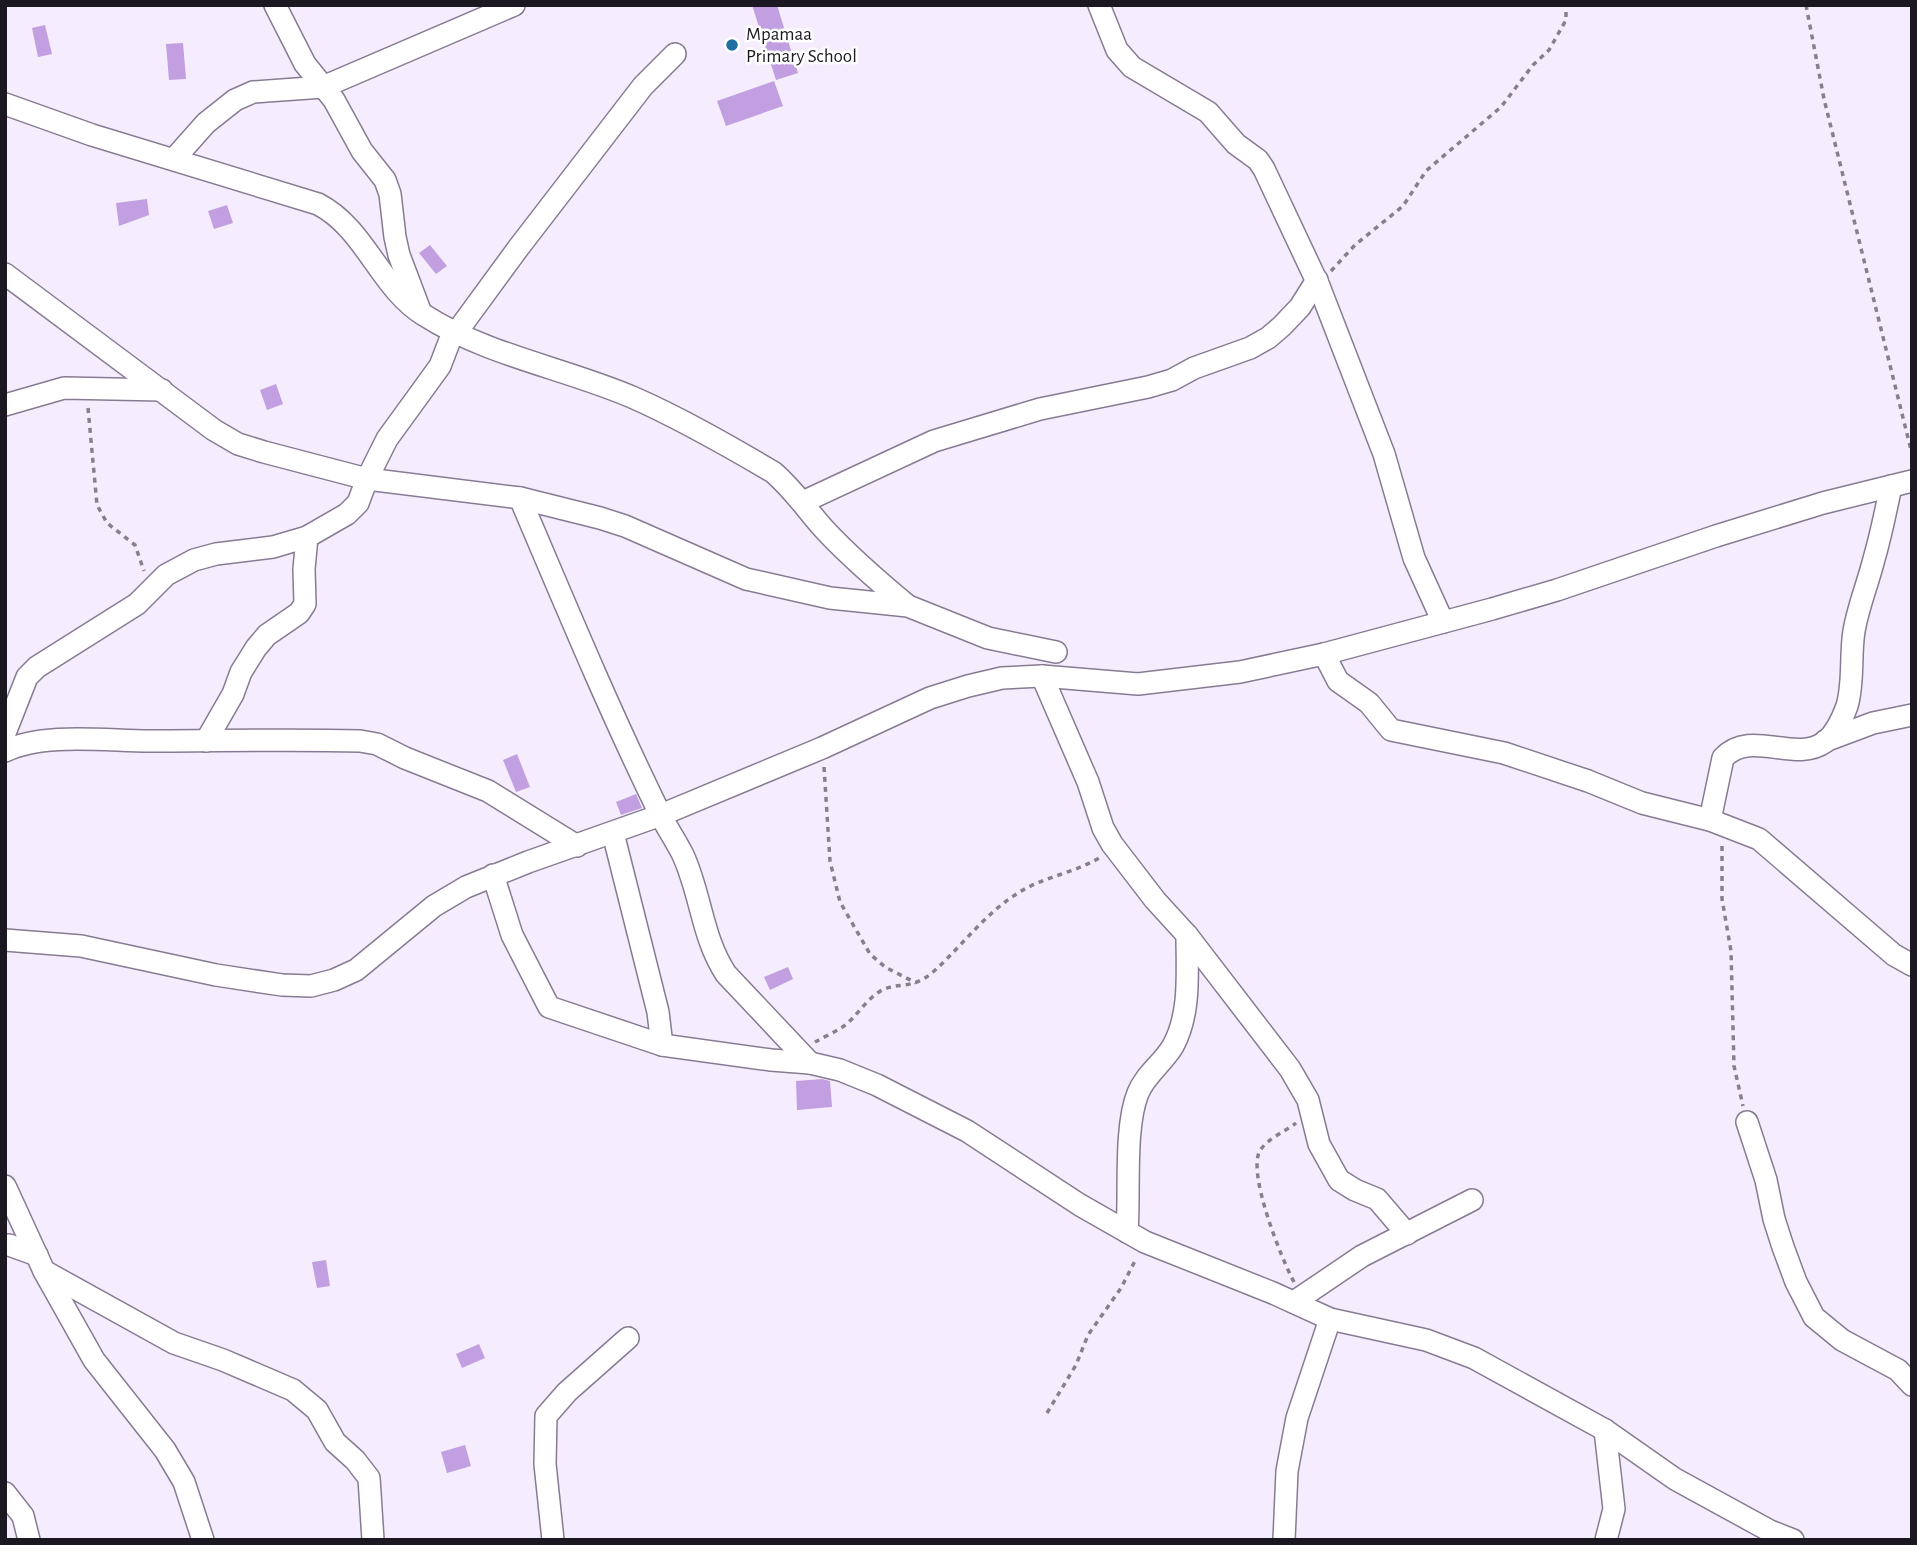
<svg xmlns="http://www.w3.org/2000/svg" width="1917" height="1545" font-family="'Alegreya Sans',sans-serif">
	<rect width="100%" height="100%" fill="#f5edfd"/>
	<g fill="#c19fe1">
		<polygon points="752,5 777,5 798,73 776,80"/>
		<polygon points="45,25 52,54 38,57 32,28"/>
		<polygon points="183,43 186,79 169,80 166,44"/>
		<polygon points="774,81 783,106 726,126 717,101"/>
		<polygon points="147,199 149,215 119,226 116,203"/>
		<polygon points="227,205 233,223 214,229 208,211"/>
		<polygon points="430,245 447,266 436,274 419,253"/>
		<polygon points="276,384 283,404 267,410 260,390"/>
		<polygon points="517,754 530,787 516,792 503,760"/>
		<polygon points="636,794 642,808 621,815 616,802"/>
		<polygon points="788,967 793,979 770,990 764,977"/>
		<polygon points="822,1079 830,1081 832,1107 797,1110 796,1081"/>
		<polygon points="326,1260 330,1286 317,1288 312,1262"/>
		<polygon points="479,1344 485,1358 462,1368 456,1354"/>
		<polygon points="465,1445 471,1466 447,1473 441,1452"/>
	</g>
	<g fill="none" stroke-linecap="round" stroke-linejoin="round">
		<g stroke="#877b93" stroke-width="24">
			<g id="minor">
				<polyline points="275,5 305,64 334,100 362,151 385,180 390,194 395,237 399,255 419,308"/>
				<polyline points="1099,5 1117,50 1132,67 1208,112 1236,144 1258,160 1264,169 1319,286 1384,454 1414,558 1443,622"/>
				<path d="M5 104 92 135 318 204C365 228 380 288 424 315 486 355 564 368 632 397 680 418 727 445 773 472 793 489 807 510 824 529 850 557 879 582 908 606"/>
				<polyline points="174,159 206,123 235,100 253,92 323,87 514,5"/>
				<polyline points="5,274 214,430 238,444 264,452 367,479 520,498 600,518 625,526 746,579 830,598 908,606 988,638 1056,652"/>
				<polyline points="456,333 519,247 643,86 675,54"/>
				<polyline points="5,405 64,388 162,390"/>
				<path d="M520 498C565 604 609 710 660 814 667 828 676 841 683 855 701 894 702 938 726 974L810 1063"/>
				<polyline points="803,502 934,441 1040,409 1148,387 1172,380 1194,368 1250,348 1268,338 1282,326 1300,307 1317,280"/>
				<polyline points="1324,654 1338,681 1369,703 1391,730 1504,753 1588,781 1642,803 1710,820 1759,839 1894,955 1912,965"/>
				<polyline points="1042,676 1088,782 1103,828 1112,844 1155,900 1187,935 1290,1069 1308,1100 1319,1144 1339,1180 1355,1190 1377,1199 1407,1234"/>
				<polyline points="5,733 27,677 37,667 137,604 166,575 194,560 216,554 273,547 307,537 347,514 358,503 367,479 387,439 440,366 453,332"/>
				<polyline points="206,741 233,694 241,672 256,648 267,635 299,613 305,604 304,569 307,537"/>
				<polyline points="1825,741 1873,723 1912,715"/>
				<path d="M5 751C44 732 107 741 149 741 219 741 289 739 360 741L377 744 405 758 488 791 577 846"/>
				<path d="M1710 820 1723 758C1751 728 1794 764 1825 742 1835 734 1843 717 1847 706 1854 683 1850 655 1854 631 1858 607 1868 583 1874 559 1881 535 1886 510 1891 486"/>
				<polyline points="613,833 658,1012 662,1045"/>
				<polyline points="493,875 512,935 549,1007 662,1045 771,1060 810,1063 840,1070 877,1085 967,1131 1080,1205 1145,1242 1273,1293 1330,1319 1426,1340 1474,1358 1605,1430 1675,1479 1770,1531 1793,1540"/>
				<polyline points="5,940 81,946 216,975 282,985 311,986 334,980 356,970 434,906 466,887 528,862 661,815 822,748 930,698 968,686 1002,678 1042,676 1138,684 1240,672 1324,654 1492,609 1557,590 1716,536 1823,503 1912,481"/>
				<polyline points="1747,1122 1766,1180 1774,1219 1783,1247 1796,1282 1814,1317 1842,1340 1898,1370 1912,1385"/>
				<polyline points="5,1186 44,1271 94,1360 165,1450 184,1482 203,1540"/>
				<path d="M1127 1232C1130 1193 1124 1127 1138 1093 1145 1075 1163 1063 1173 1046 1191 1013 1187 972 1187 935"/>
				<polyline points="5,1245 9,1245 37,1255"/>
				<polyline points="44,1271 174,1343 223,1360 293,1390 317,1410 335,1442 355,1460 369,1478 373,1540"/>
				<polyline points="1294,1302 1362,1256 1472,1200"/>
				<polyline points="1605,1430 1614,1509 1606,1540"/>
				<polyline points="5,1493 23,1516 29,1540"/>
				<polyline points="553,1540 545,1464 546,1416 567,1392 628,1338"/>
				<polyline points="1284,1540 1287,1471 1297,1418 1330,1319"/>
			</g>
		</g>
		<g stroke="#86808c" stroke-width="3.5" stroke-dasharray="5 5" stroke-linecap="butt">
			<polyline points="1806,5 1824,99 1912,454"/>
			<polyline points="1331,271 1355,245 1403,206 1426,171 1501,107 1533,65 1549,50 1566,20 1566,5"/>
			<polyline points="88,408 97,505 107,523 135,545 144,571"/>
			<polyline points="824,767 830,861 840,902 870,954 885,967 916,983"/>
			<polyline points="1722,846 1722,899 1731,951 1734,1066 1743,1106"/>
			<path d="M815 1042C824 1037 835 1032 844 1026 856 1017 865 1001 879 992 895 981 912 991 933 972 961 947 984 915 1015 895 1041 877 1072 874 1099 858"/>
			<path d="M1294 1282C1282 1260 1245 1169 1261 1149 1269 1138 1286 1131 1296 1123"/>
			<polyline points="1047,1413 1076,1365 1088,1335 1121,1288 1136,1259"/>
		</g>
		<use href="#minor" stroke="#fff" stroke-width="21"/>
	</g>
	<circle fill="#1f6fa1" stroke="#fff" stroke-width="2.5" cx="732" cy="45" r="7"/>
	<g text-anchor="middle" dominant-baseline="central" stroke-width="5" stroke-linejoin="round" paint-order="stroke">
		<g font-size="19" fill="#1c1821" stroke="#fff" text-anchor="start">
			<text x="746" y="34">Mpamaa<tspan x="746" dy="22">Primary School</tspan></text>
		</g>
	</g>
	<rect width="1917" height="1545" fill="none" stroke="#1c1821" stroke-width="14"/>
</svg>
